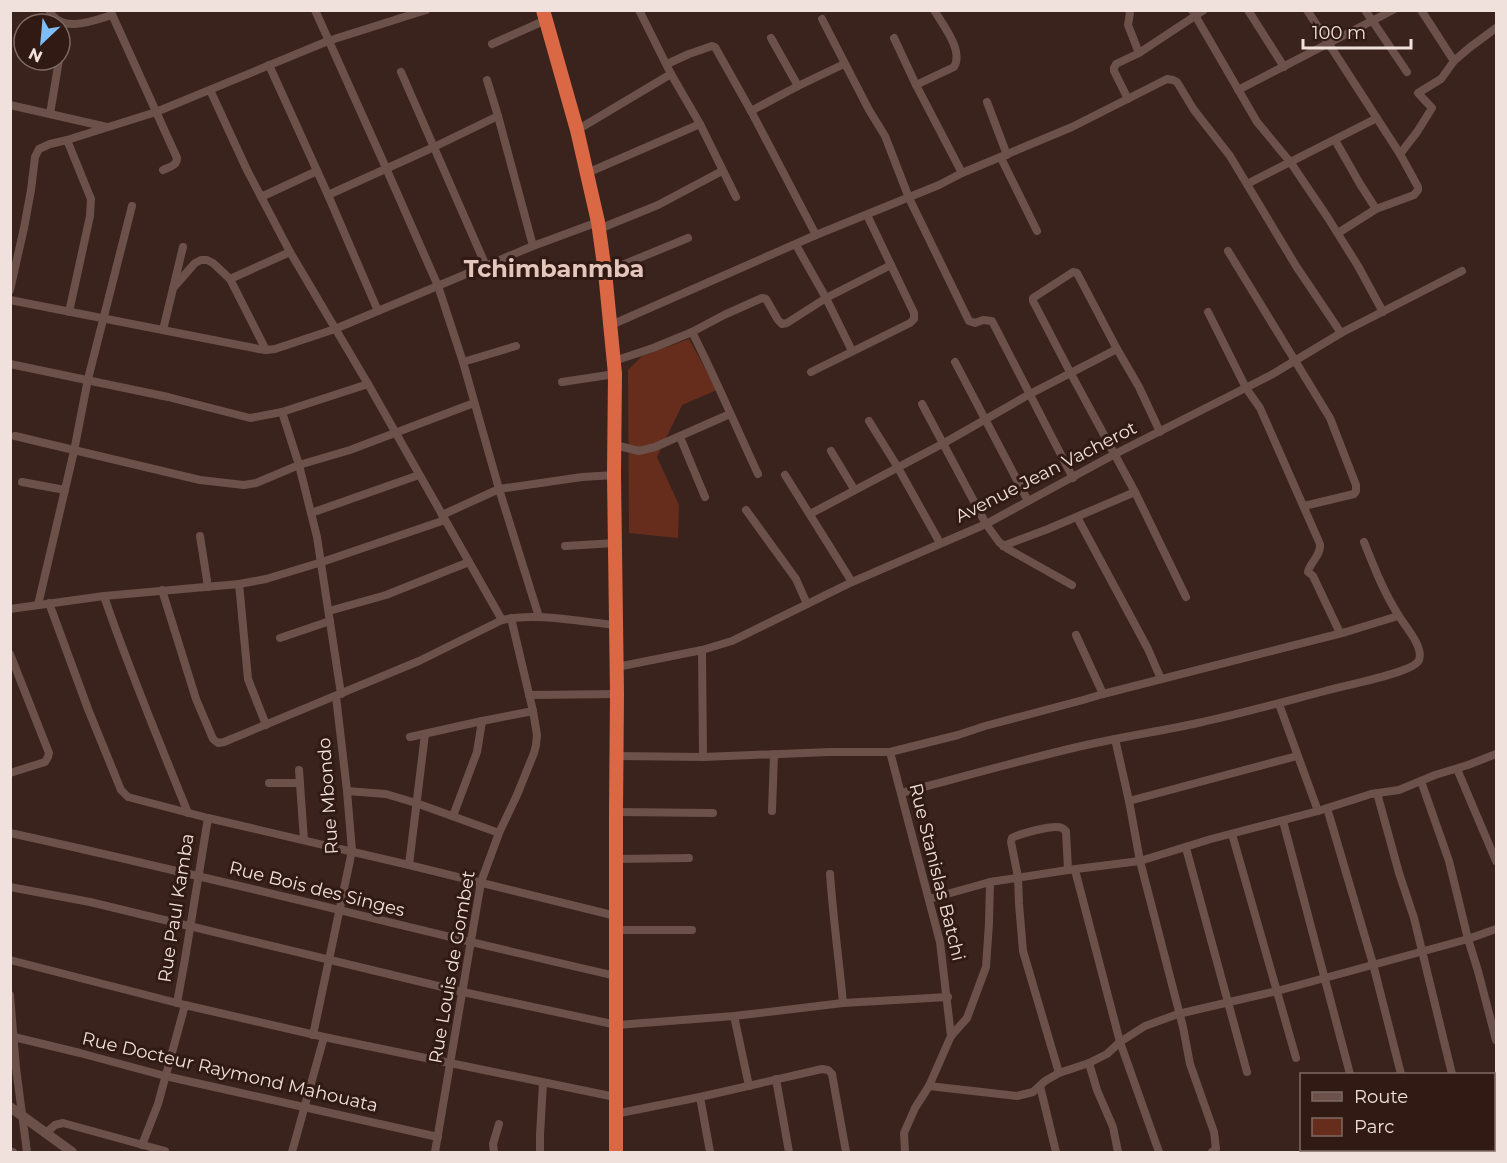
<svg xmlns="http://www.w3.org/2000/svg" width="1507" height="1163" font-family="Montserrat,sans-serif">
	<rect width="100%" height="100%" fill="#3a231c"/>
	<polygon fill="#662d1d" points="689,339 717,390 682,405 657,457 679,505 678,538 629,533 628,370 642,356"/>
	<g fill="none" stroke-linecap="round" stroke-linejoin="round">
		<g stroke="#6b5149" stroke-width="8">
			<path d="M49 10C60 34 93 21 112 15"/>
			<path d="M110 10 177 158C177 166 169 167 163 170"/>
			<polyline points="315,10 386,168 438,286 463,362 499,489 539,617"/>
			<polyline points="639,10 671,74 700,124 736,197"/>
			<polyline points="1129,10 1130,13 1128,25 1139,53"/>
			<polyline points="1192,10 1257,122 1291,163 1328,218 1358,266 1383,312"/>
			<polyline points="1248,10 1284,67"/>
			<polyline points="1307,10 1400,154 1418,187 1418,190 1414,195 1376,209 1338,233"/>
			<polyline points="1365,10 1407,72"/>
			<polyline points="1421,10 1454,61"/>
			<polyline points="822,19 869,110 885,136 909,198 969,321 975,323 983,320 992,321 1073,478"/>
			<polyline points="771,38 798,86"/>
			<polyline points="894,38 916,85 962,173"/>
			<polyline points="492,44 546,20"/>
			<polyline points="60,51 64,23"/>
			<polyline points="667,64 689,54 712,46 715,47 751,111 816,235"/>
			<polyline points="269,65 328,195 378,311"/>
			<polyline points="401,72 486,266"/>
			<polyline points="487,80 498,116 533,246"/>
			<path d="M916 85 954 67C964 51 943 25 934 10"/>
			<polyline points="210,90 247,170 290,252 368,384 502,620"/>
			<polyline points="1238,90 1393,10"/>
			<polyline points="1128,99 1114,71 1114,68 1116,64 1139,53 1204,10"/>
			<polyline points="987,102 1007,155"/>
			<polyline points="10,105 107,127"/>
			<polyline points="751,111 798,86 844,64"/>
			<polyline points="50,114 59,60"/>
			<polyline points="577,130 671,74"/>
			<polyline points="67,140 91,199 90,216 69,312"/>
			<polyline points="1335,140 1360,184 1376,209"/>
			<polyline points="1400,154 1417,132 1432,108 1418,93 1441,79 1454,61 1469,48 1496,28"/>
			<polyline points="1001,158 1037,231"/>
			<polyline points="587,173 700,124"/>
			<polyline points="1247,184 1377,118"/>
			<polyline points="328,195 434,147 498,116"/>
			<polyline points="261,197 317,171"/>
			<polyline points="599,229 658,205 722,171"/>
			<polyline points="796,245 826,298 852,351"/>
			<polyline points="1228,251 1330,418 1356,485 1356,491 1354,494 1304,506"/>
			<polyline points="605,272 688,238"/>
			<polyline points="230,279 290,252"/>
			<polyline points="174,287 195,263 201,260 207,260 213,263 230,279 266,350"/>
			<polyline points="10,290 24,228 31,190 35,157 39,149 50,144 67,140 156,112 328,41 426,10"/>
			<polyline points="10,300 259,349 266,350 275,349 335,329 533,246 598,222"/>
			<path d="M1208 312 1246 388 1260 408 1320 544C1321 556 1310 562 1308 572L1313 576 1340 633"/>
			<polyline points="611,325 816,235 939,185 962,173 1072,127 1167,79 1173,80 1177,82 1194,110 1230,156 1296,266 1341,333"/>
			<polyline points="163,330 183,247"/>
			<path d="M692 332C716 379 736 427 758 474"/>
			<polyline points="614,361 653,348 692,332 724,315 762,298 766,299 778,320 782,324 787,323 826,298 891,265"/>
			<polyline points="463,362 516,346"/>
			<polyline points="955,362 1028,501"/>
			<polyline points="10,364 168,397 250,418 282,412 368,384"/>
			<polyline points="811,372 910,323 914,319 914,313 867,215"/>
			<polyline points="562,382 615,374"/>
			<polyline points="922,404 986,524 999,542 1008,549 1072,585"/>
			<polyline points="282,412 299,465 317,537 341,694"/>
			<polyline points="869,421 897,466 940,543"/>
			<polyline points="1160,432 1139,387 1117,349 1077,273 1073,272 1033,298 1033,301 1070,372 1135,492 1186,597"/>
			<polyline points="15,436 200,480 244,485 256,483 299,465 350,450 474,403"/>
			<polyline points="680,437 705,497"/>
			<polyline points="615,445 639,451 655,447 730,414"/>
			<polyline points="831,451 854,489"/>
			<polyline points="785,475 852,582"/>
			<polyline points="22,482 65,490"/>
			<polyline points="746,510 796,579 807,604"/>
			<polyline points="311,513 419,475"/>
			<polyline points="810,514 944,443 1030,394 1117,349"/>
			<polyline points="442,515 499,489 582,477 614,475"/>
			<polyline points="1077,517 1148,649 1161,679"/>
			<polyline points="200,536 208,587"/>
			<polyline points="565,546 615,543"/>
			<polyline points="1003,546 1048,529 1135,492"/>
			<polyline points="239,584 248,679 266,725"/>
			<path d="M162 590 196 699 213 739 218 743 224 742 419 661 502 620C535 612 582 622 616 625"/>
			<path d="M104 596C129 670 159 741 188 813"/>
			<polyline points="49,603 88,709 121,790 128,797 208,818 409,865 616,916"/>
			<polyline points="38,605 74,451 88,379 132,206"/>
			<polyline points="10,609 104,596 239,584 266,579 322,562 445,520"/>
			<polyline points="329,611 386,595 469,562"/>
			<polyline points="1076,635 1103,694"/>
			<polyline points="280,638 330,621"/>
			<polyline points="702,650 703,757"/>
			<polyline points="10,654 49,753 48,757 45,762 10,773"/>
			<polyline points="617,667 702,650 732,641 852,582 986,524 1115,454 1271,375 1341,333 1462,271"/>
			<polyline points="529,695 617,694"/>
			<polyline points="1279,704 1318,811"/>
			<polyline points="410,737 482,721 533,711"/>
			<polyline points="1115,739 1129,801 1140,861 1183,1027 1190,1064 1214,1132 1216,1149 1212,1152"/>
			<polyline points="890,752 940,942 951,1036"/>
			<polyline points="617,756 703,757 829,752 890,752 958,735 985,726 1083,700 1103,694 1346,632 1398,616"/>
			<polyline points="1457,769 1496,861"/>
			<polyline points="299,770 304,840"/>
			<polyline points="1421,781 1449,861 1468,939 1478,971 1496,1040"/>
			<polyline points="269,783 300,783"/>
			<polyline points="347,791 386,794 416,803 499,833"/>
			<path d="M901 793C958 778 1015 762 1073 748 1114 738 1156 732 1198 723 1240 714 1283 702 1325 691 1341 686 1414 673 1419 660 1424 647 1405 626 1399 616 1384 593 1374 567 1364 542"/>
			<polyline points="1377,793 1399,873 1414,918 1452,1074"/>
			<polyline points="1129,801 1297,756"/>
			<polyline points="1327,808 1373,964 1401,1074"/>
			<polyline points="772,811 774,754"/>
			<polyline points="616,812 713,813"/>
			<polyline points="453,816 477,752 482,721"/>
			<polyline points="1283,821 1350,1074"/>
			<path d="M10 833C213 877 414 930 616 976"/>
			<polyline points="1232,834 1296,1058"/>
			<polyline points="1186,848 1247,1072"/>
			<polyline points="616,859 689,858"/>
			<polyline points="409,865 425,734"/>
			<polyline points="1075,870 1120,1042 1159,1152"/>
			<path d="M830 874C833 917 839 960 843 1003"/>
			<polyline points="10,887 90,902 463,992 617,1025 734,1016 843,1003 948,997"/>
			<polyline points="929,899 990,882 1068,870 1140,861 1211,839 1318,811 1371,794 1399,790 1435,775 1468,765 1496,754"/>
			<polyline points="616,930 692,930"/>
			<polyline points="10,960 185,1005 324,1037 615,1097"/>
			<polyline points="10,995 16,1068 27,1152"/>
			<polyline points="177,1003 185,959 208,818"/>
			<polyline points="734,1016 749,1086"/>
			<polyline points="313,1035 352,851 347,791 336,696"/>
			<polyline points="14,1037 80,1053 165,1076 438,1137"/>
			<polyline points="1089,1063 1097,1090 1113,1127 1118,1152"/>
			<path d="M1059 1073 1023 951 1019 904 1018 877 1011 842 1012 838C1019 834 1054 824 1062 828 1063 828 1064 830 1066 831L1068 870"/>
			<polyline points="776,1079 789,1152"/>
			<polyline points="929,1086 1017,1096 1033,1092 1045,1081 1059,1073 1089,1063 1107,1054 1120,1042 1145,1026 1178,1014 1277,991 1468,939 1496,929"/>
			<polyline points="1040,1086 1056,1152"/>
			<polyline points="700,1097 710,1152"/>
			<polyline points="615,1114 700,1097 822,1069 828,1070 832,1074 846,1152"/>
			<polyline points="46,1133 55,1125 63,1123 165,1151"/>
			<polyline points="142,1145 158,1104 185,1005"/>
			<polyline points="1341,1150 1342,1152"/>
			<polyline points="1404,1150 1405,1152"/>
			<polyline points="1465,1150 1465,1152"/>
			<polyline points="10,1151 13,1152"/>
			<polyline points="292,1152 324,1037"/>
			<polyline points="435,1152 481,882 499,833 517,795 534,753 536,745 537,735 533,711 511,618"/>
			<polyline points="494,1152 493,1144 499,1124"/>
			<polyline points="540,1152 540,1135 543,1083"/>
			<polyline points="905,1152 904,1133 915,1108 929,1086 951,1036 967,1018 986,967 989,923 990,882"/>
		</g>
		<polyline stroke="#6b5149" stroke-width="10" points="10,1107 72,1152"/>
		<polyline stroke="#da6845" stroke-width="14" points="543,10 577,130 598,222 605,272 615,374 614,475 617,694 616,812 616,1152"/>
	</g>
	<g text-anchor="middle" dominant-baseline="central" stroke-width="6" stroke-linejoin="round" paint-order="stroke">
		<g font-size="18" fill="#f1e1dd" stroke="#301a13">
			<text transform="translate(1046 472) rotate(-27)">Avenue Jean Vacherot</text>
			<text transform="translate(328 796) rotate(-94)">Rue Mbondo</text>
			<text transform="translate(937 872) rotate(76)">Rue Stanislas Batchi</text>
			<text transform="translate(317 889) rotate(14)">Rue Bois des Singes</text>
			<text transform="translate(176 908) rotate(-81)">Rue Paul Kamba</text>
			<text transform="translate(452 967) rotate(-80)">Rue Louis de Gombet</text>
			<text transform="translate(230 1072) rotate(13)">Rue Docteur Raymond Mahouata</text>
		</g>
		<g font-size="24" font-weight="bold" fill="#e5c6bd" stroke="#301a13">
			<text x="554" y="268">Tchimbanmba</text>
		</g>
	</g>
	<rect width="1507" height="1163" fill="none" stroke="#f1e1dd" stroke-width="24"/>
	<rect x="1300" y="1073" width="195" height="78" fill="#301a13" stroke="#7d6a64" stroke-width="1.5"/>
	<rect x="1312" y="1092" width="30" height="9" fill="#6b5149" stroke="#7d6a64" stroke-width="1.5"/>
	<text x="1354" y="1103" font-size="18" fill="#f1e1dd">Route</text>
	<rect x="1312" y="1118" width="30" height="18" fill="#662d1d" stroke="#7d6a64" stroke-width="1.5"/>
	<text x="1354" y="1133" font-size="18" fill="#f1e1dd">Parc</text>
	<g transform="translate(42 42) rotate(206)"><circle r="28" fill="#301a13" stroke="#7d6a64" stroke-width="1.5"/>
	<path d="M0-4.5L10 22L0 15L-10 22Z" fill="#7dbef9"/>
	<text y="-9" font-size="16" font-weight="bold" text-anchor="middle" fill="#f1e1dd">N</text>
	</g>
	<path d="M1303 39v9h108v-9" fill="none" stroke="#f1e1dd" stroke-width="3"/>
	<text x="1312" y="39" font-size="18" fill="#f1e1dd" stroke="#301a13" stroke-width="4.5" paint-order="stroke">100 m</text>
</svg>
